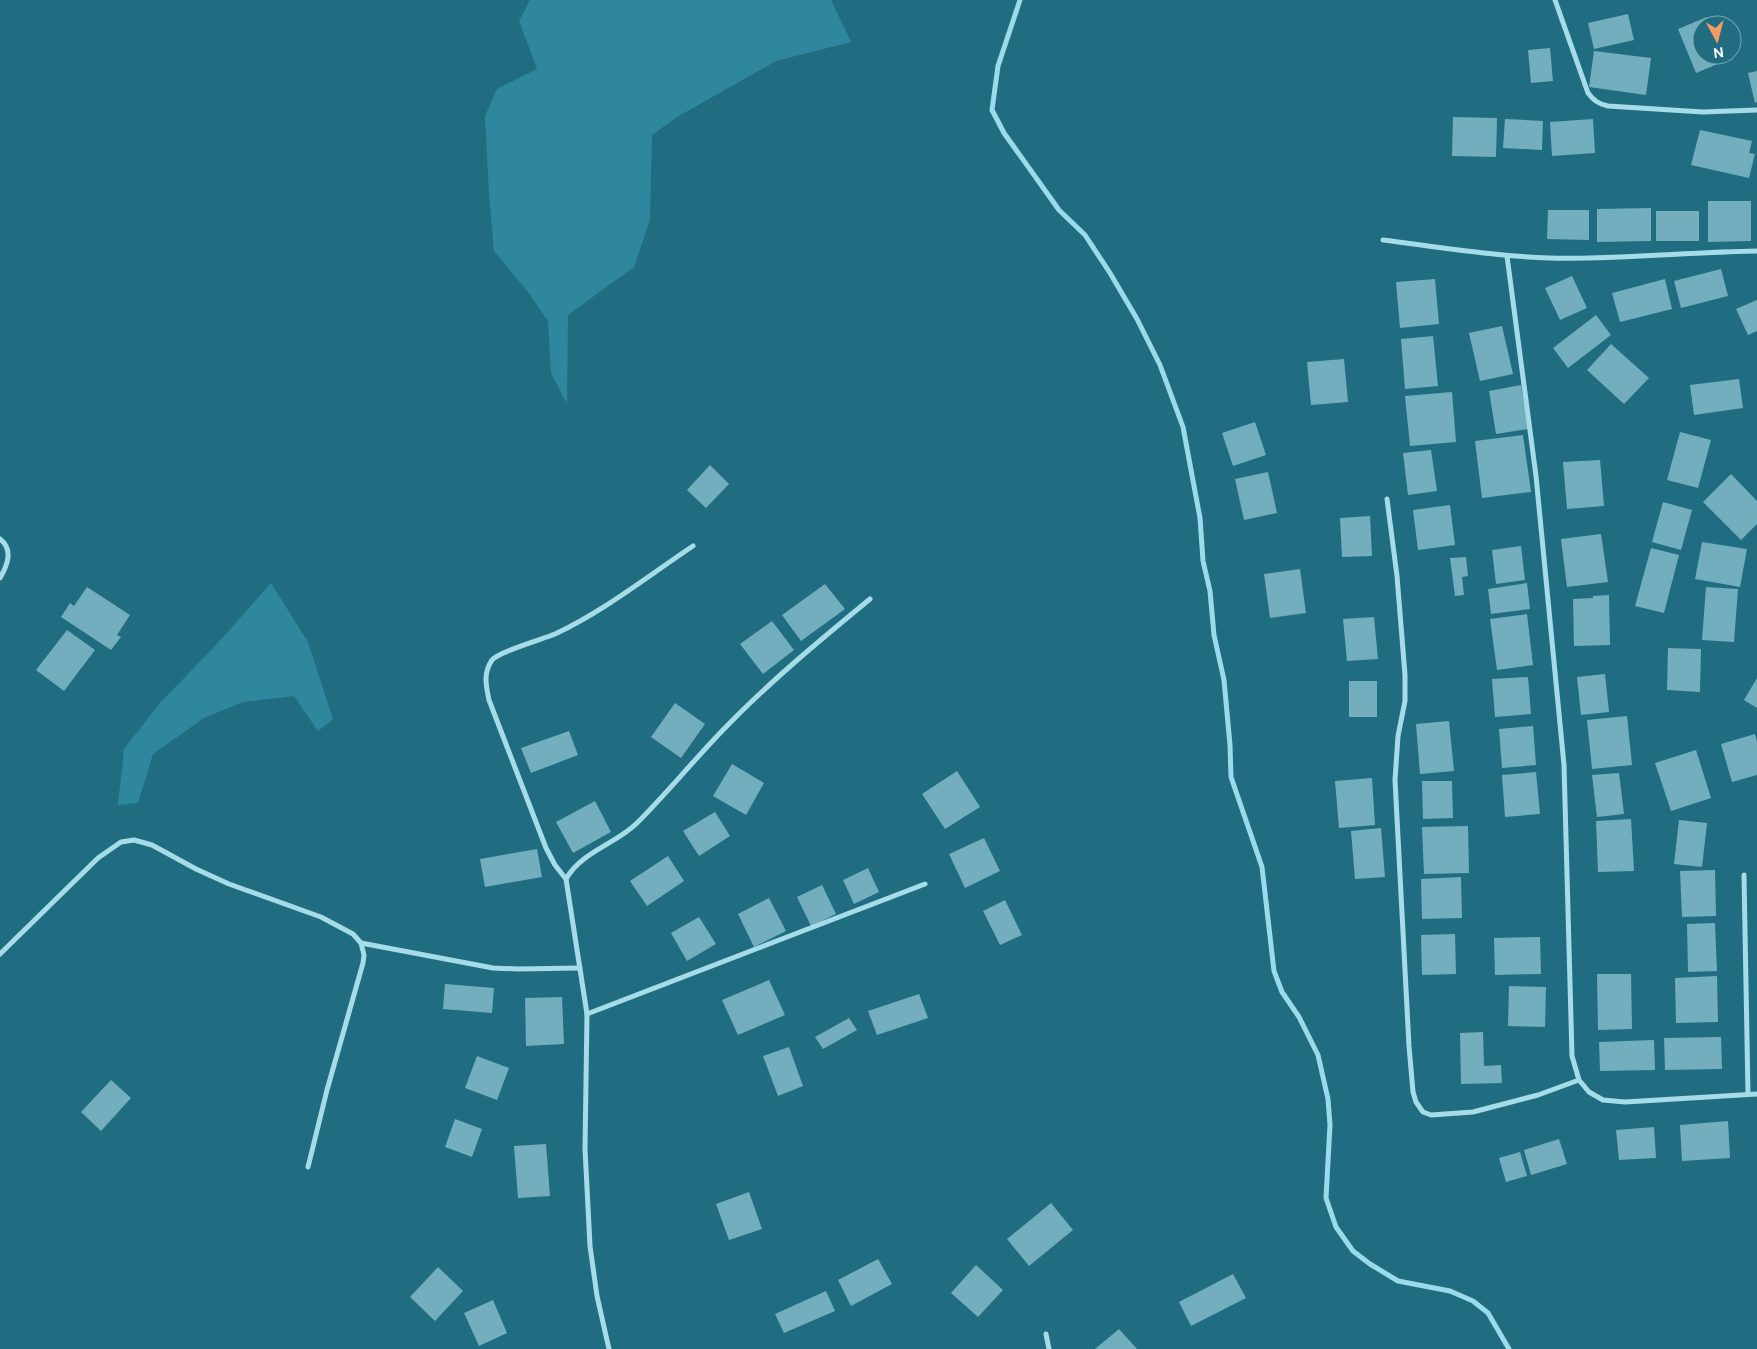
<svg xmlns="http://www.w3.org/2000/svg" width="1757" height="1349" font-family="'DM Sans',sans-serif">
	<rect width="100%" height="100%" fill="#206d81"/>
	<g fill="#2f879e">
		<polygon points="530,0 831,0 851,42 776,61 677,117 652,135 650,220 634,267 568,315 567,404 551,373 548,321 528,292 494,251 489,196 485,116 497,89 537,69 519,21"/>
		<polygon points="271,583 308,642 333,719 318,731 294,696 243,702 204,718 153,754 138,803 118,805 124,749 159,704 216,645"/>
	</g>
	<g fill="none" stroke-linecap="round" stroke-linejoin="round">
		<polyline stroke="#99dbea" stroke-width="5" points="1020,0 998,66 992,110 1004,133 1059,210 1085,235 1110,273 1137,319 1160,365 1183,427 1200,518 1203,561 1210,591 1214,635 1224,680 1230,745 1231,777 1262,867 1274,971 1282,992 1299,1017 1318,1055 1328,1099 1330,1125 1326,1198 1336,1227 1353,1251 1370,1264 1398,1281 1450,1291 1473,1301 1488,1313 1509,1349"/>
	</g>
	<g fill="#72aebe">
		<polygon points="1628,14 1634,40 1594,49 1588,23"/>
		<polygon points="1707,17 1711,25 1702,25 1702,55 1723,55 1725,61 1696,73 1678,29"/>
		<polygon points="1550,48 1553,81 1531,83 1528,50"/>
		<polygon points="1594,51 1651,58 1646,95 1589,87"/>
		<polygon points="1757,71 1757,102 1755,103 1748,73"/>
		<polygon points="1453,117 1497,118 1496,157 1452,156"/>
		<polygon points="1505,119 1543,121 1542,150 1503,148"/>
		<polygon points="1593,119 1595,153 1552,156 1550,122"/>
		<polygon points="1700,130 1752,141 1749,153 1755,154 1749,178 1691,165"/>
		<polygon points="1708,201 1751,201 1751,241 1708,242"/>
		<polygon points="1651,208 1651,241 1597,242 1597,209"/>
		<polygon points="1548,210 1589,210 1589,240 1547,239"/>
		<rect x="1656" y="211" width="43" height="30"/>
		<polygon points="1721,269 1728,296 1681,308 1674,281"/>
		<polygon points="1572,276 1587,308 1560,320 1545,288"/>
		<polygon points="1435,279 1439,324 1400,328 1396,282"/>
		<polygon points="1665,279 1672,309 1620,322 1612,293"/>
		<polygon points="1757,300 1757,331 1748,335 1736,309"/>
		<polygon points="1596,315 1611,335 1568,368 1553,348"/>
		<polygon points="1502,326 1513,374 1480,381 1469,333"/>
		<polygon points="1433,336 1438,386 1405,389 1401,339"/>
		<polygon points="1611,344 1649,378 1624,404 1587,370"/>
		<polygon points="1344,359 1348,402 1311,405 1307,362"/>
		<polygon points="1739,379 1743,408 1694,415 1690,385"/>
		<polygon points="1521,385 1528,429 1496,434 1489,391"/>
		<polygon points="1452,392 1456,442 1410,446 1405,396"/>
		<polygon points="1255,422 1266,455 1233,466 1222,433"/>
		<polygon points="1680,432 1711,440 1698,488 1667,480"/>
		<polygon points="1523,435 1531,492 1482,498 1475,441"/>
		<polygon points="1431,450 1437,491 1408,495 1403,453"/>
		<polygon points="1600,460 1604,506 1567,509 1563,462"/>
		<polygon points="710,465 729,484 706,508 687,490"/>
		<polygon points="1268,472 1277,513 1244,520 1235,479"/>
		<polygon points="1731,474 1757,501 1757,524 1741,540 1703,502"/>
		<polygon points="1663,502 1692,510 1681,550 1652,542"/>
		<polygon points="1450,505 1455,545 1418,550 1413,510"/>
		<polygon points="1370,516 1372,556 1342,557 1340,518"/>
		<polygon points="1601,534 1608,582 1567,587 1561,539"/>
		<polygon points="1702,542 1747,549 1740,587 1695,579"/>
		<polygon points="1521,546 1525,580 1496,584 1492,550"/>
		<polygon points="1651,548 1679,555 1664,613 1635,606"/>
		<polygon points="1466,557 1468,576 1462,577 1464,595 1455,596 1450,558"/>
		<polygon points="1300,569 1306,613 1270,618 1264,574"/>
		<polygon points="1527,583 1530,609 1491,614 1488,589"/>
		<polygon points="825,584 845,609 801,641 782,615"/>
		<polygon points="87,587 130,615 117,635 121,637 111,650 61,617 70,603 74,606"/>
		<polygon points="1706,587 1738,589 1734,642 1702,640"/>
		<polygon points="1609,595 1610,645 1574,646 1573,599 1593,598 1593,596"/>
		<polygon points="1527,614 1533,665 1497,670 1490,619"/>
		<polygon points="1374,617 1378,659 1347,661 1343,619"/>
		<polygon points="772,621 794,650 763,674 740,644"/>
		<polygon points="67,630 95,650 64,691 36,670"/>
		<polygon points="1668,648 1701,649 1700,692 1667,690"/>
		<polygon points="1605,674 1609,712 1581,715 1577,677"/>
		<polygon points="1528,677 1531,714 1495,717 1492,679"/>
		<polygon points="1757,678 1757,708 1744,700"/>
		<rect x="1349" y="681" width="28" height="36"/>
		<polygon points="675,703 705,724 681,758 651,737"/>
		<polygon points="1627,716 1632,765 1592,769 1587,720"/>
		<polygon points="1449,721 1454,771 1420,774 1416,724"/>
		<polygon points="1533,726 1536,765 1502,768 1499,729"/>
		<polygon points="569,731 578,755 531,773 521,748"/>
		<polygon points="1755,734 1757,742 1757,775 1732,782 1721,744"/>
		<polygon points="1696,750 1711,798 1671,811 1655,763"/>
		<polygon points="732,764 764,783 746,815 713,796"/>
		<polygon points="957,771 980,807 945,829 922,794"/>
		<polygon points="1536,772 1540,814 1505,817 1502,775"/>
		<polygon points="1619,773 1624,814 1597,817 1592,775"/>
		<polygon points="1372,778 1375,825 1339,828 1335,781"/>
		<polygon points="1422,781 1452,781 1453,818 1423,819"/>
		<polygon points="595,801 611,832 573,853 556,822"/>
		<polygon points="715,812 730,836 699,856 683,831"/>
		<polygon points="1631,819 1634,871 1598,872 1596,821"/>
		<polygon points="1679,820 1707,823 1702,867 1674,864"/>
		<polygon points="1468,826 1469,873 1424,874 1422,827"/>
		<polygon points="1381,828 1385,877 1355,879 1351,831"/>
		<polygon points="984,838 1000,871 965,888 949,854"/>
		<polygon points="537,849 542,877 485,887 480,859"/>
		<polygon points="668,856 684,881 647,906 630,881"/>
		<polygon points="868,868 879,892 854,904 843,880"/>
		<polygon points="1715,870 1716,916 1682,917 1680,871"/>
		<polygon points="1461,877 1462,918 1422,919 1421,879"/>
		<polygon points="822,885 836,914 811,926 797,897"/>
		<polygon points="769,898 786,931 754,947 738,914"/>
		<polygon points="1005,900 1022,935 1000,945 983,911"/>
		<polygon points="699,917 716,944 687,961 671,933"/>
		<polygon points="1715,923 1717,971 1688,972 1687,924"/>
		<polygon points="1455,934 1456,974 1422,975 1421,935"/>
		<polygon points="1540,937 1541,974 1495,975 1494,938"/>
		<polygon points="1597,974 1631,974 1632,1029 1598,1030"/>
		<polygon points="1717,976 1718,1022 1676,1023 1675,978"/>
		<polygon points="769,980 785,1015 738,1035 722,1000"/>
		<polygon points="445,984 494,988 492,1013 443,1009"/>
		<polygon points="1509,986 1546,987 1545,1027 1508,1026"/>
		<polygon points="919,994 928,1018 877,1035 868,1011"/>
		<polygon points="562,997 564,1044 526,1046 525,998"/>
		<polygon points="849,1018 857,1030 823,1049 815,1037"/>
		<polygon points="1483,1032 1484,1066 1501,1065 1502,1083 1461,1084 1460,1033"/>
		<polygon points="1721,1037 1722,1069 1665,1070 1664,1038"/>
		<polygon points="1654,1040 1655,1070 1600,1071 1599,1042"/>
		<polygon points="789,1047 803,1086 778,1096 763,1056"/>
		<polygon points="477,1056 509,1068 497,1100 465,1088"/>
		<polygon points="111,1080 131,1098 101,1131 81,1112"/>
		<polygon points="455,1119 482,1129 472,1157 445,1147"/>
		<polygon points="1728,1121 1730,1158 1682,1161 1680,1125"/>
		<polygon points="1654,1127 1656,1158 1619,1160 1616,1130"/>
		<polygon points="1559,1139 1567,1164 1531,1175 1524,1150"/>
		<polygon points="546,1144 550,1196 518,1198 514,1146"/>
		<polygon points="1520,1152 1527,1176 1506,1182 1499,1158"/>
		<polygon points="749,1192 762,1229 729,1240 716,1204"/>
		<polygon points="1051,1203 1073,1230 1029,1266 1007,1239"/>
		<polygon points="878,1259 892,1284 851,1306 838,1280"/>
		<polygon points="976,1265 1003,1290 978,1317 951,1293"/>
		<polygon points="438,1267 463,1291 435,1321 410,1297"/>
		<polygon points="1233,1274 1246,1298 1191,1326 1179,1302"/>
		<polygon points="826,1291 835,1311 784,1333 775,1314"/>
		<polygon points="493,1300 507,1333 479,1346 464,1313"/>
		<polygon points="1119,1329 1137,1349 1095,1349"/>
	</g>
	<g fill="none" stroke-linecap="round" stroke-linejoin="round">
		<g stroke="#a6dbe8" stroke-width="5">
			<path d="M1555 0 1588 93C1594 101 1599 104 1608 106L1703 112 1757 110"/>
			<path d="M1383 240C1438 247 1493 256 1549 258 1618 260 1688 252 1757 251"/>
			<polyline points="1507,256 1536,476 1564,765 1572,1056 1579,1080 1589,1092 1603,1100 1625,1102 1757,1094"/>
			<polyline points="1387,499 1397,576 1405,675 1405,701 1398,736 1395,780 1409,1046 1413,1092 1416,1102 1423,1112 1431,1115 1473,1112 1538,1095 1579,1080"/>
			<path d="M0 539C14 550 7 566 0 578"/>
			<polyline points="1744,875 1748,1094"/>
			<path d="M566 879 555 865 546 848 489 700C486 686 483 673 492 660 498 652 543 639 555 634 604 611 648 576 693 546"/>
			<polyline points="361,943 493,968 518,969 580,968"/>
			<polyline points="0,954 98,858 121,842 134,840 152,845 196,869 229,884 321,917 353,934 361,943 364,955 363,963 327,1090 308,1167"/>
			<polyline points="587,1014 925,884"/>
			<polyline points="1046,1334 1049,1349"/>
			<path d="M609 1349 597 1296 590 1246 585 1149 587 1014 566 879C581 852 616 844 637 823 667 793 693 761 722 731 768 683 819 641 870 599"/>
		</g>
	</g>
	<g transform="translate(1717 40) rotate(173)"><circle r="24" fill="#206d81" stroke="#79a7b3"/>
	<path d="M0-4L9 19L0 12L-9 19Z" fill="#f69a66"/>
	<text y="-8" font-size="14" font-weight="bold" text-anchor="middle" fill="#ffffff">N</text>
	</g>
</svg>
